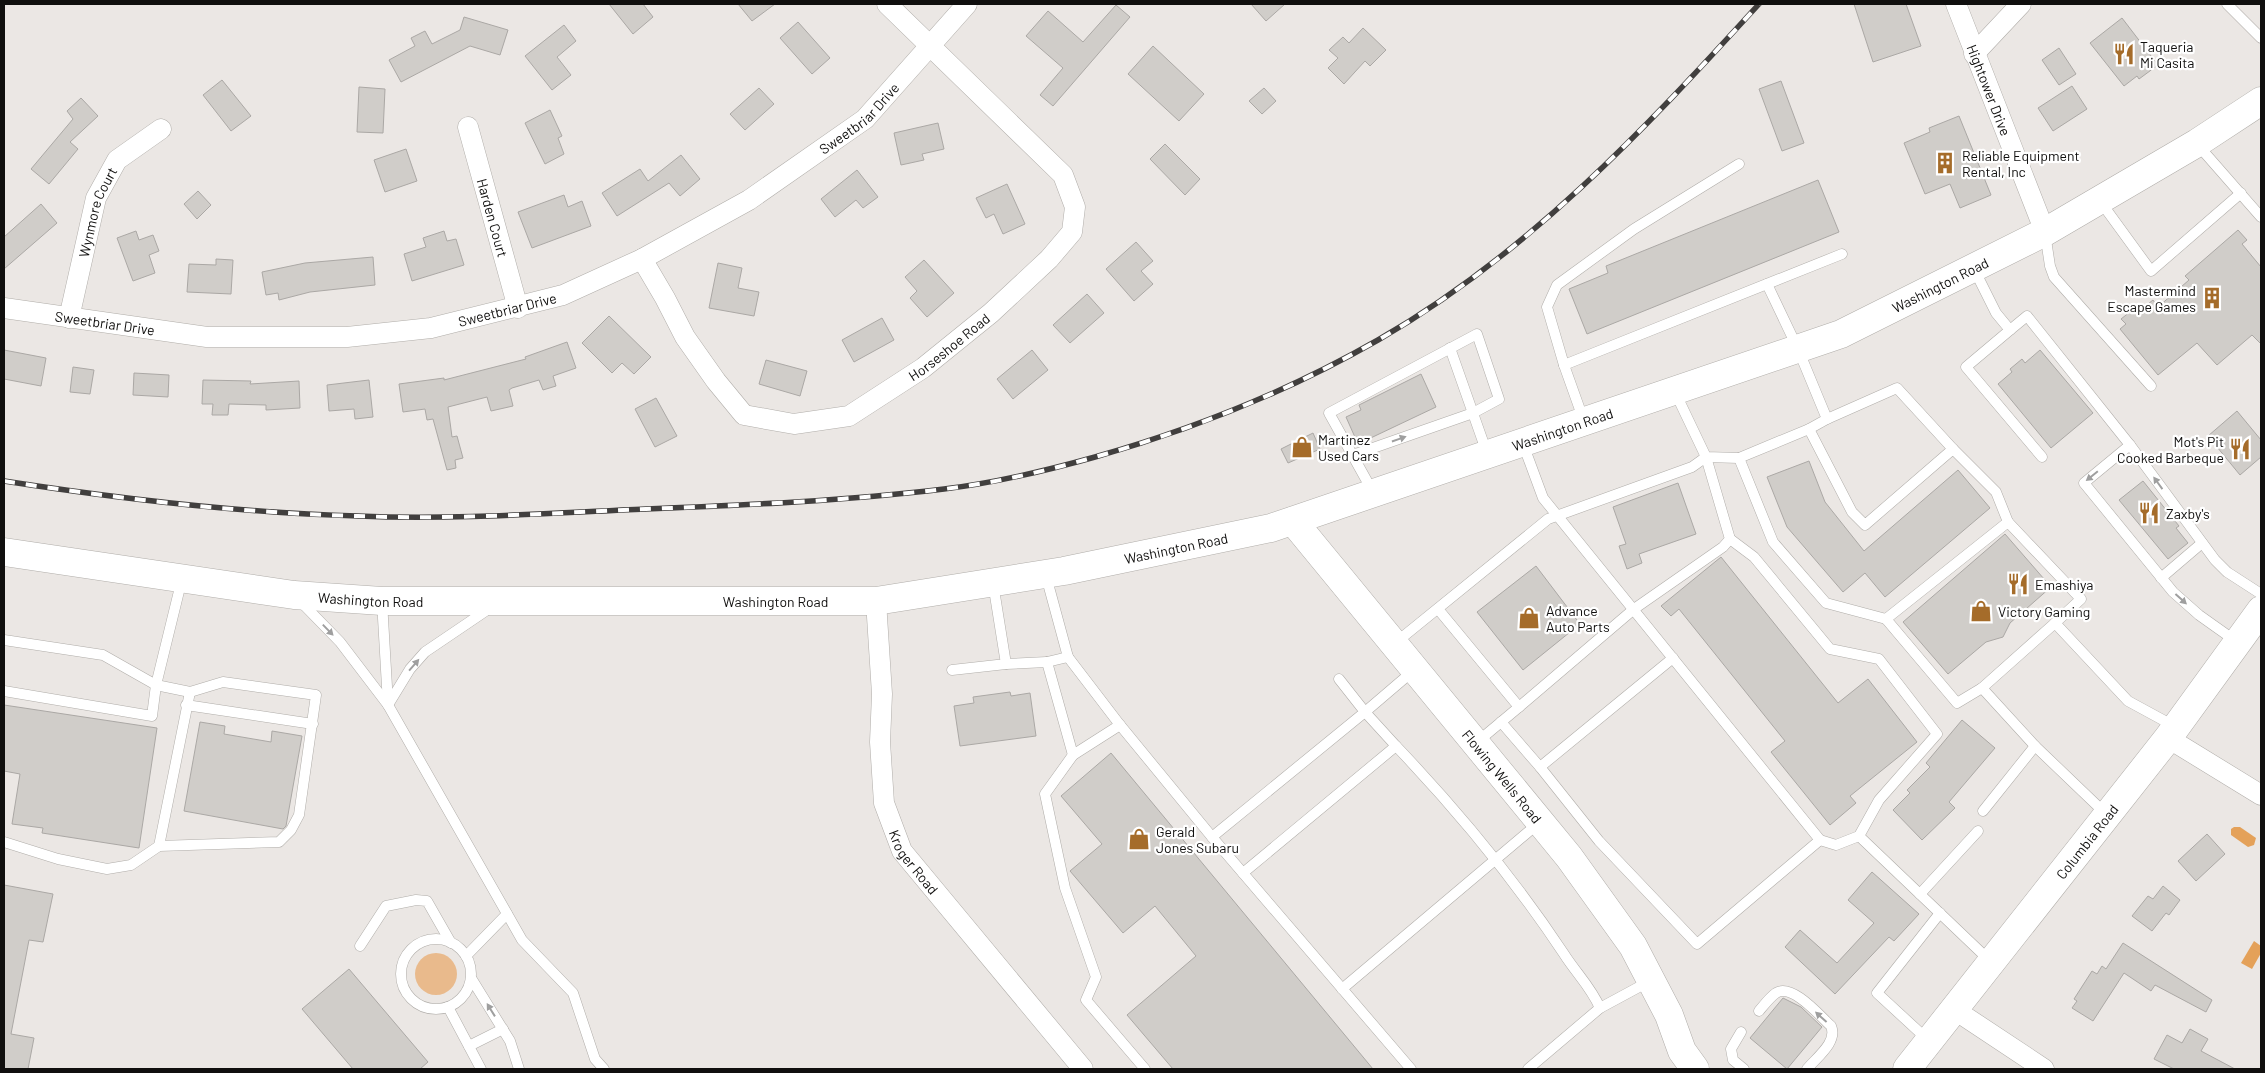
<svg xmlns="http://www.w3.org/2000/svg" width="2265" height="1073" font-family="Barlow,sans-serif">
	<rect width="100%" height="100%" fill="#ebe7e4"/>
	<circle fill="#e9ba8c" cx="436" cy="974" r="21"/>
	<g fill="#e4a159">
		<polygon points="2234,827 2240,827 2256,838 2254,845 2248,847 2231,835 2231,829"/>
		<polygon points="2254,941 2261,946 2261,953 2252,969 2241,963"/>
	</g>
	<g fill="#d0cdc9" stroke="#aba8a5">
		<polygon points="609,4 643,4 653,17 633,34"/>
		<polygon points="738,4 775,4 752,21"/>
		<polygon points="1251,4 1285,4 1266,21"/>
		<polygon points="1854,4 1906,4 1921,46 1873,62"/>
		<polygon points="1116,5 1130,17 1053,106 1040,95 1063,68 1026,36 1048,11 1083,42"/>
		<polygon points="464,17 508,30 500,55 470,46 401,82 389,60 415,46 411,38 425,31 432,44 460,30"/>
		<polygon points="2122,18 2158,65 2139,79 2137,76 2124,86 2090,43"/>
		<polygon points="798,22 830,58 812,74 780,38"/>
		<polygon points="564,25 576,41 557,57 571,75 552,90 525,56"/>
		<polygon points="1363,28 1386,50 1370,66 1365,61 1344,84 1328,68 1338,58 1329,50 1343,37 1349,43"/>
		<polygon points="1153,46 1204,94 1179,121 1128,74"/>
		<polygon points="2059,48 2076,74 2059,85 2042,60"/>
		<polygon points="222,80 251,116 231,131 203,95"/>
		<polygon points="1781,81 1804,143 1782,151 1759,89"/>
		<polygon points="2072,86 2087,109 2053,131 2038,108"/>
		<polygon points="359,87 385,89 383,133 357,132"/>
		<polygon points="759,88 774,104 745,130 730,114"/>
		<polygon points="1264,88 1276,101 1262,114 1249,101"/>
		<polygon points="81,98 98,116 70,142 78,149 49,184 31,169 73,119 67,111"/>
		<polygon points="550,110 562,136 558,138 564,154 545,164 525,123"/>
		<polygon points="1959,116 1991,195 1960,208 1950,184 1925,194 1904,143 1930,132 1929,128"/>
		<polygon points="938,123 944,149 922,154 924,160 901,165 894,133"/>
		<polygon points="1165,144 1200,179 1185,195 1150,159"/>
		<polygon points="406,149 417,181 385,192 374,160"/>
		<polygon points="681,155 700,179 680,196 669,183 617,216 602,193 640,169 648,181"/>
		<polygon points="857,170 878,197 863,208 856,200 835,217 821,199"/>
		<polygon points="1818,180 1839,232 1587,334 1569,289 1608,273 1606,266"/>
		<polygon points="1007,184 1025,224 1003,234 994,214 986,218 976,198"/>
		<polygon points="198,191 211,205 197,219 184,204"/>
		<polygon points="564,195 568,207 582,201 591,226 532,248 518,212"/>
		<polygon points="41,204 57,223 4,269 4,237"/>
		<polygon points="2238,230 2247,240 2242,244 2261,267 2261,344 2252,335 2217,365 2197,343 2158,375 2120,329 2126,324 2121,319 2140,304 2144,307 2153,300 2158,307 2189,280 2185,276"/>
		<polygon points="136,231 139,240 153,235 159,251 149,255 155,273 133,281 117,238"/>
		<polygon points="444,231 447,241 456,239 464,265 412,281 404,254 426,247 423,238"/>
		<polygon points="1136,242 1153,261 1141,271 1153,284 1134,301 1106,269"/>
		<polygon points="373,257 375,285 310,292 279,300 278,293 266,295 262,272 305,263"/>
		<polygon points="216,259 233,260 231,294 187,292 189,264 216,265"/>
		<polygon points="924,260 954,293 927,317 910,298 917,291 905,277"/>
		<polygon points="718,263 742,268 738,288 759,292 754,316 709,308"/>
		<polygon points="1087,294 1104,313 1070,343 1053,325"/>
		<polygon points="609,316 651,357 634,374 622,363 612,373 582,343"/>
		<polygon points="882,318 894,340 854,362 842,340"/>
		<polygon points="567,342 576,368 553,376 556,386 543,390 539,380 512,388 509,390 513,406 491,411 487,397 448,407 452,437 457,436 463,458 455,460 456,468 447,470 433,419 427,420 425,409 403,412 399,384 444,378 444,380 526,359 525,357"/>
		<polygon points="4,350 46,358 41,386 4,379"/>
		<polygon points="1032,350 1048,370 1013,399 997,379"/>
		<polygon points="2040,350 2093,413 2051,448 1998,384 2012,372 2010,369 2022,359 2025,363"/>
		<polygon points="766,360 807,371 800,396 759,384"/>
		<polygon points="73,367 94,370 90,394 70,392"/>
		<polygon points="134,373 169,375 168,397 133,395"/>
		<polygon points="1421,374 1436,407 1358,444 1346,417 1361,410 1359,405"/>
		<polygon points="203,380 251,381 250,384 299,381 300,408 266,410 266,405 229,404 228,415 212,415 213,404 202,404"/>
		<polygon points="369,380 373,417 355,419 354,409 329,411 327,385"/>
		<polygon points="656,398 677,436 655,447 635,409"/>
		<polygon points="2237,411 2261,440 2261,457 2240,475 2208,436"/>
		<polygon points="1313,433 1320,449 1288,463 1281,449"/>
		<polygon points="1809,461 1825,502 1864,551 1958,470 1990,508 1885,597 1865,573 1843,592 1787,527 1767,477"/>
		<polygon points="2143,481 2179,526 2176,528 2188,543 2168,559 2119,500"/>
		<polygon points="1678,483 1696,534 1639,554 1642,563 1627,569 1619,546 1626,544 1613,507"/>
		<polygon points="2005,534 2051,587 2010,623 2003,637 1986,642 1948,674 1903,622"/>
		<polygon points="1721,557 1838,703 1868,679 1917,742 1850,796 1856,803 1830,825 1771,752 1785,741 1679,609 1671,616 1661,606"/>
		<polygon points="1536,566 1580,624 1523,670 1477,612"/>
		<polygon points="1010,692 1011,696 1030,693 1036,736 960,746 954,706 974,703 973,697"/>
		<polygon points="4,705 157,728 139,848 42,833 43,828 12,824 20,774 4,771"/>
		<polygon points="1962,720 1995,748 1949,802 1955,808 1922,840 1893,810 1910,793 1907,790 1930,767 1926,763"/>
		<polygon points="200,722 225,726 224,734 271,742 272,731 302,736 286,826 283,829 184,811"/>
		<polygon points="1111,753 1373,1069 1173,1069 1127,1015 1196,956 1155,906 1123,933 1070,871 1102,844 1061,796"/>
		<polygon points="2207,834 2225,854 2196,881 2178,861"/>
		<polygon points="1872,872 1919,914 1894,941 1889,937 1835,994 1785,947 1800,930 1837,963 1874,923 1848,900"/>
		<polygon points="4,885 53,894 43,942 29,940 11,1034 34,1038 28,1069 4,1069"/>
		<polygon points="2163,886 2180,900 2169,915 2166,913 2152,931 2132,916 2148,896 2153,899"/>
		<polygon points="2123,943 2212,1000 2206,1012 2155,985 2151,991 2124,973 2093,1021 2072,1008 2077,1001 2074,999 2092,971 2097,974 2102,966 2106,969"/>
		<polygon points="349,969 428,1062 420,1069 353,1069 302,1009"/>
		<polygon points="1783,998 1801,1007 1822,1027 1787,1069 1750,1038"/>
		<polygon points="2190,1029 2208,1039 2201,1051 2235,1069 2174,1069 2154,1059 2167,1035 2182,1043"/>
	</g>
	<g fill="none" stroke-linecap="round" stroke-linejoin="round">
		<g stroke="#b0ada9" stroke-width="11">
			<g id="service">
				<polyline points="2227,4 2261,38"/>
				<polyline points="2197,144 2261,217"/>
				<polyline points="2100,201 2151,271 2241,193"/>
				<polyline points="2045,233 2050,266 2054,277 2151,386"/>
				<polyline points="1974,269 1996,313 2010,330 2027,316 2130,445 2215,560 2227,572 2261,594"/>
				<polyline points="1767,284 1798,349 1827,419 1809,429 1852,512 1865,525 1953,449 1996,492 2008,522"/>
				<polyline points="2010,330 1966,367 2042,457"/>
				<polyline points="1450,348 1487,453"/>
				<polyline points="1564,365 1547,307 1557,285 1634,229 1739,164"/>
				<polyline points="1675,392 1706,457 1739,458"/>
				<polyline points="1827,419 1897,388 1953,449"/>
				<polyline points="1584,421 1564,365 1842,254"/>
				<polyline points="1809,429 1739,458 1773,542 1826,603 1886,619"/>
				<polyline points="1523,444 1543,498 1820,840 1836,845 1859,836 1990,961"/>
				<polyline points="2130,445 2084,483 2173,592 2199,615 2237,642"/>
				<polyline points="1353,455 1473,413 1499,399 1477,334 1329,413 1373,492"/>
				<polyline points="1730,539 1754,557 1830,649 1879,659 1937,734 1879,800 1859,836"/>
				<polyline points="2161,578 2202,543"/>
				<polyline points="300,601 340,642 388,705 522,940 573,993 595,1059 604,1069"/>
				<polyline points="382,601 388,704"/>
				<polyline points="4,640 103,655 156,685 190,692 223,682 316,695 299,815 291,830 279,842 159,846 131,865 107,869 58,859 4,842"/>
				<polyline points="1394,644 1548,519 1692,467 1706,457 1730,539 1723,547 1634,609 1519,707 1438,609"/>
				<polyline points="1068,657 1120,725 1212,837 1365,712 1339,679"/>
				<polyline points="1673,658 1540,767 1599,841 1697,944 1820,840"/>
				<polyline points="1047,662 1073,755"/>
				<polyline points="1006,664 1047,662 1068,657 1046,576"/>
				<polyline points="952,670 1006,664 993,583"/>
				<polyline points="1982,688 1957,703 1886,619 2008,522 2081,599 2055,623"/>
				<polyline points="4,691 152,716 156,685 182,579"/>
				<polyline points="186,705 313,724"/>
				<polyline points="388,705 410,669 425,652 490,608"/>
				<polyline points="1501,722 1540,767"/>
				<polyline points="1120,725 1073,755 1045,794 1065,888 1096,977 1086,1000 1145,1069"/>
				<polyline points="1476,743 1519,707"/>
				<path d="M1396 746C1457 810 1515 880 1564 954 1576 973 1591 987 1600 1008"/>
				<polyline points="1983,811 2035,746"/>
				<polyline points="2106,814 2035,746 1982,688 2055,623 2128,701 2174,726"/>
				<polyline points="1212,837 1411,1069"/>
				<polyline points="159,846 190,692"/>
				<polyline points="1243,873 1396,746 1365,712 1413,671"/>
				<polyline points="1920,894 1978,831"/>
				<circle cx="436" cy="974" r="35"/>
				<polyline points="360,946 386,906 416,900 427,901 451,943"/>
				<polyline points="466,956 507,914"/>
				<polyline points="471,978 510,1041 519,1069"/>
				<polyline points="1342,989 1540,822"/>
				<polyline points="448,1007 481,1069"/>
				<path d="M1759 1011C1764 1005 1770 997 1776 993 1792 983 1819 1015 1831 1026 1838 1042 1817 1057 1807 1069"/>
				<polyline points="1741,1032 1731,1049 1733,1060 1744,1069"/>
				<polyline points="1928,1040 1877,993 1940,913"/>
				<polyline points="469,1046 503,1029"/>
				<polyline points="1528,1069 1600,1008 1650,981"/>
			</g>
		</g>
		<g stroke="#b0ada9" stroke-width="21">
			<g id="minor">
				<path id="s1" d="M1956 4 2045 232"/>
				<polyline points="1974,54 2021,4"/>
				<path id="s2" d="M468 127 518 308"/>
				<path id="s3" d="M642 259 665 298 685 337 716 381 744 415 794 424 849 416 923 368 991 313 1049 259 1072 232 1075 207 1063 175 887 4"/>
				<path id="s4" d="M4 308 207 337H347L431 328 563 295 642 259 749 200 865 119 967 4"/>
				<path id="s5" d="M69 318 96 198 117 160 161 129"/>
				<path id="s6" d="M876 601 882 694 880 742 884 803 902 851 1083 1069"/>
				<polyline points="2168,738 2261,795"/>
				<polyline points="1955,1010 2044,1069"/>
			</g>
		</g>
		<g stroke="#b0ada9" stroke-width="29">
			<g id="secondary">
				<path id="s7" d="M1293 521 1569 857 1633 946 1669 1015 1682 1051 1695 1069"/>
				<path id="s8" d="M1907 1069 2168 738 2261 610"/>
			</g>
		</g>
		<g stroke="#b0ada9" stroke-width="29">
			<g id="primary">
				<path id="s9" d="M4 552 294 595 382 601H876L1064 571 1271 528 1841 334 2045 232 2197 143 2261 101"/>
			</g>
		</g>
		<use href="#service" stroke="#fff" stroke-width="10"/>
		<use href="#minor" stroke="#fff" stroke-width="20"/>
		<use href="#secondary" stroke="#fff" stroke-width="28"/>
		<use href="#primary" stroke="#fff" stroke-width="28"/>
		<g stroke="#413f3e" stroke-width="5.5">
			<path id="rail" d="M4 481C121 499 239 513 358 516 454 520 551 513 646 509 746 505 845 501 944 489 995 483 1045 471 1095 457 1194 429 1289 391 1378 340 1528 254 1644 130 1759 4"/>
		</g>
		<use href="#rail" stroke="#fff" stroke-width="4" stroke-dasharray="11" stroke-linecap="butt"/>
	</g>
	<defs><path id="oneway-solid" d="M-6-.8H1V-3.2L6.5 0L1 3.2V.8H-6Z" transform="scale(1.25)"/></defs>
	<g fill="#9f9f9f">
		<use href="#oneway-solid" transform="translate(1399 439) rotate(-19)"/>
		<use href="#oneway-solid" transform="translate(2092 476) rotate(141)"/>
		<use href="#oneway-solid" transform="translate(2158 483) rotate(-126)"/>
		<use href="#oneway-solid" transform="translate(2181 599) rotate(42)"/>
		<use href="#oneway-solid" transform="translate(328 630) rotate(46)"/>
		<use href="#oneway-solid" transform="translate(414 665) rotate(-49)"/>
		<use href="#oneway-solid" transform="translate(491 1010) rotate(-122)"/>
		<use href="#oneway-solid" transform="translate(1821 1017) rotate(-138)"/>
	</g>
	<defs>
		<g id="restaurant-bare" transform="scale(1.725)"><path d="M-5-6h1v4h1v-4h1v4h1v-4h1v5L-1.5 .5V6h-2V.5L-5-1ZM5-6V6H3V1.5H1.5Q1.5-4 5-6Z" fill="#a56c2a" stroke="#fff" stroke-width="2.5" paint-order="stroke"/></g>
		<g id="building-bare" transform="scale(1.725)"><path d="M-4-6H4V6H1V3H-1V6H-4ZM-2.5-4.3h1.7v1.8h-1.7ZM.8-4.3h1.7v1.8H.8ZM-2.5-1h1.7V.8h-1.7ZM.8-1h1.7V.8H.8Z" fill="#a56c2a" stroke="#fff" stroke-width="2.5" paint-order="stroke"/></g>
		<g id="shop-bare" transform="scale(1.725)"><path d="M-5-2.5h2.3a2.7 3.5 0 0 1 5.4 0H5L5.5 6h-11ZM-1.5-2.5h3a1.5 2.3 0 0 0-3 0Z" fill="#a56c2a" stroke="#fff" stroke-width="2.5" paint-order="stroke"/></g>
	</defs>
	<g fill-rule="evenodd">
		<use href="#restaurant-bare" x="2124" y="54"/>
		<use href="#building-bare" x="1945" y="163"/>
		<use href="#building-bare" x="2212" y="298"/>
		<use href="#shop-bare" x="1302" y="447"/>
		<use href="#restaurant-bare" x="2240" y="449"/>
		<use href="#restaurant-bare" x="2149" y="513"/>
		<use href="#restaurant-bare" x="2018" y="584"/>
		<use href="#shop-bare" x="1981" y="611"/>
		<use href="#shop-bare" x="1529" y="618"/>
		<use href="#shop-bare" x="1139" y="839"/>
	</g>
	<g text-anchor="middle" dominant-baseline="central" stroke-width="4.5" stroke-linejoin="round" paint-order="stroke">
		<g font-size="14" fill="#100f0e" stroke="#fff" text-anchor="start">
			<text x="2140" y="46">Taqueria<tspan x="2140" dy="16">Mi Casita</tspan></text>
			<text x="1962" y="155">Reliable Equipment<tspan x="1962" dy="16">Rental, Inc</tspan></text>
			<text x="2196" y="290" text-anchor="end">Mastermind<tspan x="2196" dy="16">Escape Games</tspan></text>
			<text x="1318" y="439">Martinez<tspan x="1318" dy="16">Used Cars</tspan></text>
			<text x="2224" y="441" text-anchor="end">Mot's Pit<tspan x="2224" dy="16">Cooked Barbeque</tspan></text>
			<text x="2166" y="513">Zaxby's</text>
			<text x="2035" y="584">Emashiya</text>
			<text x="1546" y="610">Advance<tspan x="1546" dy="16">Auto Parts</tspan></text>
			<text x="1998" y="611">Victory Gaming</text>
			<text x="1156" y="831">Gerald<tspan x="1156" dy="16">Jones Subaru</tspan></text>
		</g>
		<g font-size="14" fill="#100f0e" stroke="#fff">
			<text stroke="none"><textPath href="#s1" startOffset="92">Hightower Drive</textPath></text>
			<text stroke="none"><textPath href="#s4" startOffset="912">Sweetbriar Drive</textPath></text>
			<text stroke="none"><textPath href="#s5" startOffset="110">Wynmore Court</textPath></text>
			<text stroke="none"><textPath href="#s2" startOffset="94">Harden Court</textPath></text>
			<text stroke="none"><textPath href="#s9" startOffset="1990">Washington Road</textPath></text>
			<text stroke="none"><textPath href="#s4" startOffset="508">Sweetbriar Drive</textPath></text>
			<text stroke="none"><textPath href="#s4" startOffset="102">Sweetbriar Drive</textPath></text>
			<text stroke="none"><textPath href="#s3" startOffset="415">Horseshoe Road</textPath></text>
			<text stroke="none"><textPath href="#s9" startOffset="1585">Washington Road</textPath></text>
			<text stroke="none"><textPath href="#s9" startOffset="1180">Washington Road</textPath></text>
			<text stroke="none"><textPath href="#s9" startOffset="370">Washington Road</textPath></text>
			<text stroke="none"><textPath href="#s9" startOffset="775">Washington Road</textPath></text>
			<text stroke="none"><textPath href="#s7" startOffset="330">Flowing Wells Road</textPath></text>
			<text stroke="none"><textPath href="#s8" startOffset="290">Columbia Road</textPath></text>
			<text stroke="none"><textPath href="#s6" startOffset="269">Kroger Road</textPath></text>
		</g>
	</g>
	<rect width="2265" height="1073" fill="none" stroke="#100f0e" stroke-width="10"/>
</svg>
